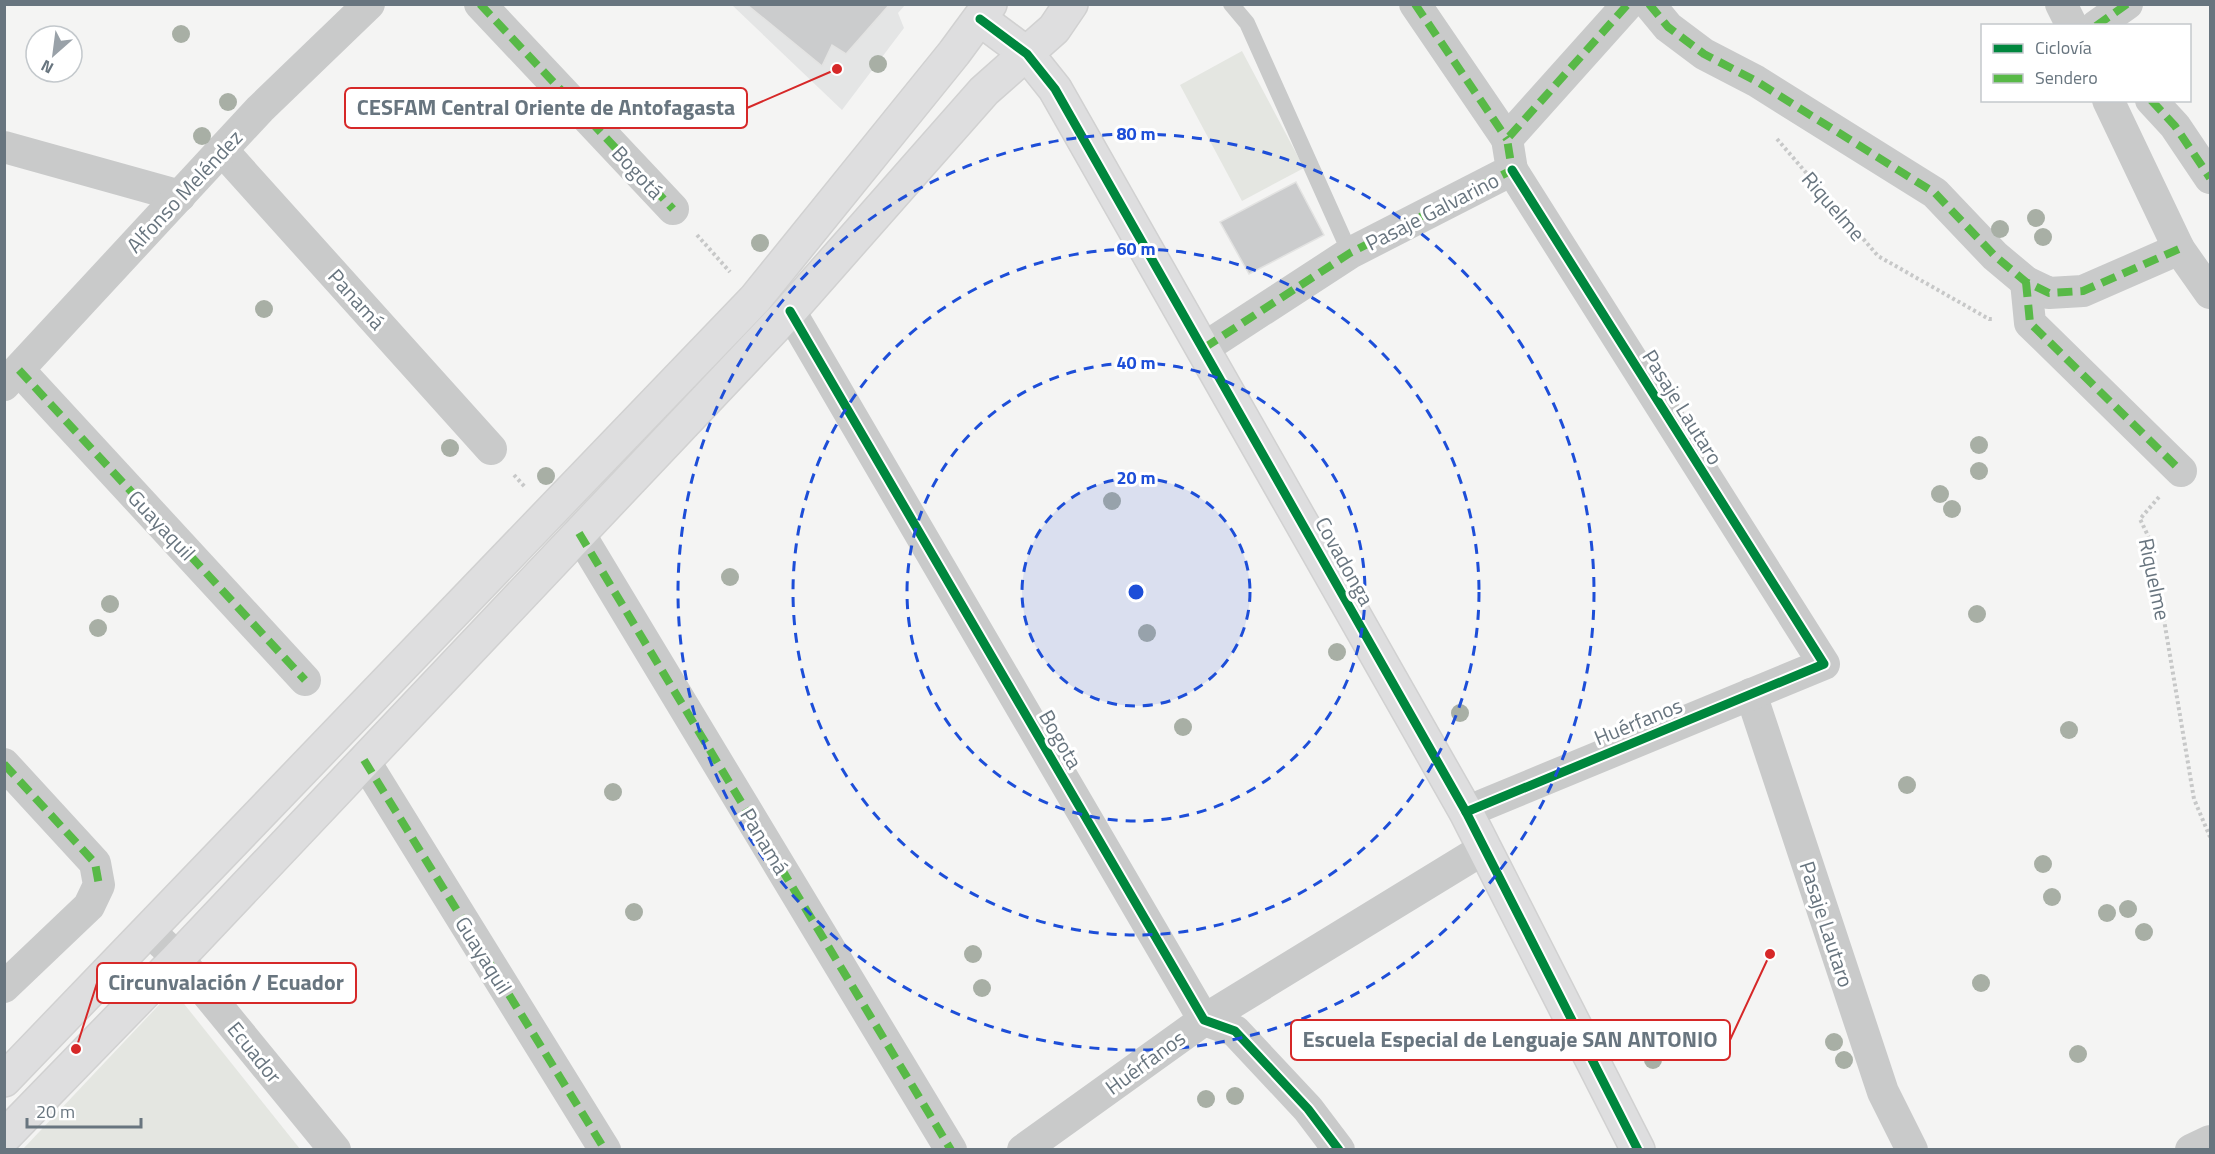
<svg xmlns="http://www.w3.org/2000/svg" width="2215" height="1154" font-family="'Titillium Web',sans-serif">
	<rect width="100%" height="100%" fill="#f4f4f3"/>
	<polygon fill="#e4e5e5" points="732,5 905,5 898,13 904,28 842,110"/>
	<g fill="#e4e6e1">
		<polygon points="1242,51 1304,168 1242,201 1180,85"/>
		<polygon points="173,990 300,1149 23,1149"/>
	</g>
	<g fill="#cbcccd" stroke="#e3e3e2" stroke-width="1.5">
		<polygon points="746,4 890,4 846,54 832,45 822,66"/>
		<polygon points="1296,182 1324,235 1249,274 1220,222"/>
	</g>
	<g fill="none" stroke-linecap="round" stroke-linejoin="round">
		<g stroke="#d1d1d1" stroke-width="36">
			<g id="secondary">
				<polyline points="980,19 1027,54 1055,89 1466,812 1638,1150"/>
				<polyline points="4,1080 755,299 954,53 990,4"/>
				<polyline points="4,1137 178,958 790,311 984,91 1054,29 1071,4"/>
			</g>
		</g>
		<g stroke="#c7c8c8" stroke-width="4" stroke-dasharray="3 3" stroke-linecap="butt">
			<polyline points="1777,139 1878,256 1989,319 1993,319"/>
			<polyline points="697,235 730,272"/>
			<polyline points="514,475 525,487"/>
			<polyline points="2159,497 2140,519 2151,542 2194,799 2210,837"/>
		</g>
		<polyline stroke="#c9caca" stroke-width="16" points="1231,4 1247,23 1350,253"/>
		<g stroke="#c9caca" stroke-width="32">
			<polyline points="480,4 673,209"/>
			<polyline points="1415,4 1507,139"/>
			<polyline points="1649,4 1668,27 1704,54 1756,81 1935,193 1995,256 2026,282 2049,293 2083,291 2179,249"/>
			<polyline points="2061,4 2072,26"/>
			<polyline points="2096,26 2127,4"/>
			<polyline points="2108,100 2179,249 2210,293"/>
			<polyline points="2151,100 2175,126 2210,178"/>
			<polyline points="4,147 180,196"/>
			<polyline points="222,150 491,449"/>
			<polyline points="2026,282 2030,323 2181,471"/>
			<polyline points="790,311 1204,1020 1235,1031 1308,1109 1339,1150"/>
			<polyline points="1204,348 1350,253 1512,170 1507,139 1628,4"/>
			<polyline points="19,370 305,680"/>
			<polyline points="4,385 260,109 369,4"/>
			<polyline points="579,533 951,1150"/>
			<polyline points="1751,694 1883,1092 1912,1150"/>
			<polyline points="364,760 605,1150"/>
			<polyline points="4,764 95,863 99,885 89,906 4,987"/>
			<polyline points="1466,812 1824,664 1512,170"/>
			<polyline points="148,930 178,958 335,1150"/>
			<polyline points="1023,1150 1204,1020 1485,848"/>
			<polyline points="2191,1150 2210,1141"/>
		</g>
		<use href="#secondary" stroke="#dededf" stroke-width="33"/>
		<g stroke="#58b947" stroke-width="8" stroke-dasharray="15 8" stroke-linecap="butt">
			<polyline points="480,4 673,209"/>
			<polyline points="1415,4 1507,139"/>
			<polyline points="1649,4 1668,27 1704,54 1756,81 1935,193 1995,256 2026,282 2049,293 2083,291 2179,249"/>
			<polyline points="2096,26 2127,4"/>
			<polyline points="2151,100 2175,126 2210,178"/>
			<polyline points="2026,282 2030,323 2181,471"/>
			<polyline points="1204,348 1350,253 1512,170 1507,139 1628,4"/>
			<polyline points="19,370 305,680"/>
			<polyline points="579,533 951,1150"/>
			<polyline points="364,760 605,1150"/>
			<polyline points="4,764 95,863 99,885"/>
		</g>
		<g stroke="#fff" stroke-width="13">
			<g id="cycleway">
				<polyline points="980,19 1027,54 1055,89 1466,812 1638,1150"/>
				<polyline points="790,311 1204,1020 1235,1031 1308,1109 1339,1150"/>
				<polyline points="1466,812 1824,664 1512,170"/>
			</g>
		</g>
		<use href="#cycleway" stroke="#00873e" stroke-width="9"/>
	</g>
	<g fill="#a8afa5">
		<circle cx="181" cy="34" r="9"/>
		<circle cx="878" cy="64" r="9"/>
		<circle cx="228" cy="102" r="9"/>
		<circle cx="202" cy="136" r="9"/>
		<circle cx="2036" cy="218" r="9"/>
		<circle cx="2000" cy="229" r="9"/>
		<circle cx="2043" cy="237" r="9"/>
		<circle cx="760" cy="243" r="9"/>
		<circle cx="264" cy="309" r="9"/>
		<circle cx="1979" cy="445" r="9"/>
		<circle cx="450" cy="448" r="9"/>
		<circle cx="1979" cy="471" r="9"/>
		<circle cx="546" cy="476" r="9"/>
		<circle cx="1940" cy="494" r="9"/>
		<circle cx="1112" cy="501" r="9"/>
		<circle cx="1952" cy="509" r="9"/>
		<circle cx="730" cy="577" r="9"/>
		<circle cx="110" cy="604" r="9"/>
		<circle cx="1977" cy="614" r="9"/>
		<circle cx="98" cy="628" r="9"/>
		<circle cx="1147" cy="633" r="9"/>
		<circle cx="1337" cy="652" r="9"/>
		<circle cx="1460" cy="713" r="9"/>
		<circle cx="1183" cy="727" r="9"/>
		<circle cx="2069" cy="730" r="9"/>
		<circle cx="1907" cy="785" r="9"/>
		<circle cx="613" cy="792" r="9"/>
		<circle cx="2043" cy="864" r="9"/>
		<circle cx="2052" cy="897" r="9"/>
		<circle cx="2128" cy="909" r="9"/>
		<circle cx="634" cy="912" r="9"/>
		<circle cx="2107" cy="913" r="9"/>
		<circle cx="2144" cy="932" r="9"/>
		<circle cx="973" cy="954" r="9"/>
		<circle cx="1981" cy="983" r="9"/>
		<circle cx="982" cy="988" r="9"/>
		<circle cx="1834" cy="1042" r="9"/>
		<circle cx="2078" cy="1054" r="9"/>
		<circle cx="1653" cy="1060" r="9"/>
		<circle cx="1844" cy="1060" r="9"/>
		<circle cx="1235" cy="1096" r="9"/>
		<circle cx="1206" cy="1099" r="9"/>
	</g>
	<circle cx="1136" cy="592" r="114" fill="#1d4ed8" fill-opacity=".12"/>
	<g fill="none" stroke="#1d4ed8" stroke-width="3" stroke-dasharray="10 8">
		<circle cx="1136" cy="592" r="114"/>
		<circle cx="1136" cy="592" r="229"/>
		<circle cx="1136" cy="592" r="343"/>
		<circle cx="1136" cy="592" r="458"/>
	</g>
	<g text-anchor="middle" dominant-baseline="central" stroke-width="6" stroke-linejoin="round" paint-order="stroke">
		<g font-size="21" fill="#68757f" stroke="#fff">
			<text transform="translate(638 172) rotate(47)">Bogotá</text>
			<text transform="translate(184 191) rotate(-47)">Alfonso Meléndez</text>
			<text transform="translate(1834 206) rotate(49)">Riquelme</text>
			<text transform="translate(1432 211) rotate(-27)">Pasaje Galvarino</text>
			<text transform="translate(357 299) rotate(48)">Panamá</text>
			<text transform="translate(1683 407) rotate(58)">Pasaje Lautaro</text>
			<text transform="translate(162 525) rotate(47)">Guayaquil</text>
			<text transform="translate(1345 561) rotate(61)">Covadonga</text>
			<text transform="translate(2155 579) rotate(78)">Riquelme</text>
			<text transform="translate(1638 721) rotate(-22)">Huérfanos</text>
			<text transform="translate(1061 739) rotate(60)">Bogota</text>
			<text transform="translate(765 841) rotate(59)">Panamá</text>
			<text transform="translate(1827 924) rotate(72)">Pasaje Lautaro</text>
			<text transform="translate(484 955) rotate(58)">Guayaquil</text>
			<text transform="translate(255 1052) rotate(51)">Ecuador</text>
			<text transform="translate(1145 1062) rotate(-36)">Huérfanos</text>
		</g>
	</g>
	<circle cx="1136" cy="592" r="9" fill="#1d4ed8" stroke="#fff" stroke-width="3"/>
	<g font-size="18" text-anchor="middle" font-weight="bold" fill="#1d4ed8" stroke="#fff" stroke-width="6" stroke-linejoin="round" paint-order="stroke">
		<text x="1136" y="140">80 m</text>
		<text x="1136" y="255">60 m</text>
		<text x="1136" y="369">40 m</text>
		<text x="1136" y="484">20 m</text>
	</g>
	<path fill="none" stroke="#d62828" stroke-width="2" d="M837 69L747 108M76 1049L97 983M1770 954L1730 1040"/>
	<g fill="#d62828" stroke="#fff" stroke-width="2">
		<circle cx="837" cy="69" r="6"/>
		<circle cx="76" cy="1049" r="6"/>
		<circle cx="1770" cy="954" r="6"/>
	</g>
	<g fill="#fff" stroke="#d62828" stroke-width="2">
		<rect x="345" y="88" width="402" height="40" rx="6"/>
		<rect x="97" y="963" width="259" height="40" rx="6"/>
		<rect x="1291" y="1020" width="439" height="40" rx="6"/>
	</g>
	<g font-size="22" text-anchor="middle" font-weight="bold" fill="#68757f">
		<text x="546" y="115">CESFAM Central Oriente de Antofagasta</text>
		<text x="226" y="990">Circunvalación / Ecuador</text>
		<text x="1510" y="1047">Escuela Especial de Lenguaje SAN ANTONIO</text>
	</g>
	<rect width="2215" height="1154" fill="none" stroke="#68757f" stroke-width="12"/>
	<rect x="1981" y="24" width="210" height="78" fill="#ffffff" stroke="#c3c8cc" stroke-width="1.5"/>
	<rect x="1993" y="44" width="30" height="9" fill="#00873e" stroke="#c3c8cc" stroke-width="1.5"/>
	<text x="2035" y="54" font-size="18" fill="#68757f">Ciclovía</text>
	<rect x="1993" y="74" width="30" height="9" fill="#58b947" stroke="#c3c8cc" stroke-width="1.5"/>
	<text x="2035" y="84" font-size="18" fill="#68757f">Sendero</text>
	<g transform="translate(54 54) rotate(208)"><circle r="28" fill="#ffffff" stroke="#c3c8cc" stroke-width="1.5"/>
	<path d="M0-4.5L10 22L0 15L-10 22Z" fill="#99a1a8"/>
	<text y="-9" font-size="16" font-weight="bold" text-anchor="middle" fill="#68757f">N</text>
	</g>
	<path d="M27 1118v9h114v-9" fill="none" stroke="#68757f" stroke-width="3"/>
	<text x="36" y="1118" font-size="18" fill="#68757f" stroke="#ffffff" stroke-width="4.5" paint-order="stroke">20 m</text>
</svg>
